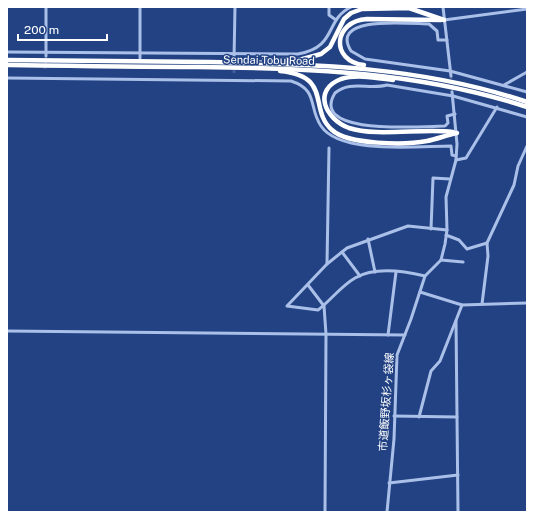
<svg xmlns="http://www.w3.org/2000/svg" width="534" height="519" font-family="'Public Sans','Noto Sans JP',sans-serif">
	<rect width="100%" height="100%" fill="#224284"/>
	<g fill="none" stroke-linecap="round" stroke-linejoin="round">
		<g stroke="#435e96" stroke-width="3" stroke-dasharray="3 1.5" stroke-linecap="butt">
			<polyline points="45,69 46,56"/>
			<polyline points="234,73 234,61"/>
			<polyline points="451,76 452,92"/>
		</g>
		<g stroke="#aac0e8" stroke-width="3">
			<polyline points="329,7 329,15 336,20"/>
			<polyline points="443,7 451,76"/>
			<polyline points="444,20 527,9"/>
			<path d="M447 40H438L437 31 429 24C413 24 328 14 351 51L365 59 450 71 527 92"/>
			<path d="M7 52 298 54C338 47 324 20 351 7"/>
			<polyline points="46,56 46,7"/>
			<polyline points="140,58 140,7"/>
			<polyline points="234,59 235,7"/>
			<path d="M7 78 291 81C319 90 308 107 321 126 340 155 419 146 451 146L452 155 456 156"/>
			<polyline points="504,85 527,72"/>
			<path d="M455 114 447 116 448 123 445 126C425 126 308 137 335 93 350 80 369 90 387 85L453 96 527 117"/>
			<polyline points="456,160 466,158 497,107"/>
			<polyline points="431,229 433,178 450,179"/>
			<polyline points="446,235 459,240 467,249 487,243"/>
			<polyline points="368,239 375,272"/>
			<polyline points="342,252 360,276"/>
			<polyline points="441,260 463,262"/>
			<polyline points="327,264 329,148"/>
			<path d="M425 276C404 271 374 267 355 278 341 286 330 301 318 310L287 306 327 264 347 248 408 226 447 230"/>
			<polyline points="308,285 324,306 326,334 325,512"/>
			<polyline points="420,292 462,305 527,303"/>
			<polyline points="482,304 488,256 487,243 514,185 518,166 527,146"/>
			<polyline points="456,321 458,512"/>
			<polyline points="7,331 405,335"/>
			<polyline points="388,335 396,272"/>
			<polyline points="394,416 457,417"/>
			<polyline points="419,417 431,371 440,361 462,305"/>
			<polyline points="389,483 458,475"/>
			<polyline points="387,512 394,439 397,355 411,319 425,276 441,260 445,244 447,230 446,197 456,160 457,144 452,92"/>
		</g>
		<g stroke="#fff" stroke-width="4.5">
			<path d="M7 60C75 61 142 61 210 62 317 64 424 67 527 102"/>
			<polyline points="264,60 299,60 321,54 330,47 344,19 351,13 362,9 409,8 444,20"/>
			<path d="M7 65C71 66 134 67 198 67 310 68 420 72 527 107"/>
			<path d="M364 65C330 61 333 21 367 19L441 20"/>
			<path d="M280 71C333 76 308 109 332 130 348 145 406 145 427 141 437 139 447 135 457 133"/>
			<path d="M393 80C377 78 357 74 341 79 312 90 325 119 349 128 376 137 423 128 453 132"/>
		</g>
	</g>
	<g text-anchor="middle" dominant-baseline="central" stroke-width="3" stroke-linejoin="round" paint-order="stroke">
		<g font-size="11" fill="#fff" stroke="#224284">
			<text transform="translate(269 60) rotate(1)">Sendai-Tobu Road</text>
			<text transform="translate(386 402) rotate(-86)">市道飯野坂杉ヶ袋線</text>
		</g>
	</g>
	<rect width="534" height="519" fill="none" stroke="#ffffff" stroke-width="16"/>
	<path d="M18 34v6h89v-6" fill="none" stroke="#ffffff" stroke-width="2"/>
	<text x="24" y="34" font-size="12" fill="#ffffff" stroke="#224284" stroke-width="3" paint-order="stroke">200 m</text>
</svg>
